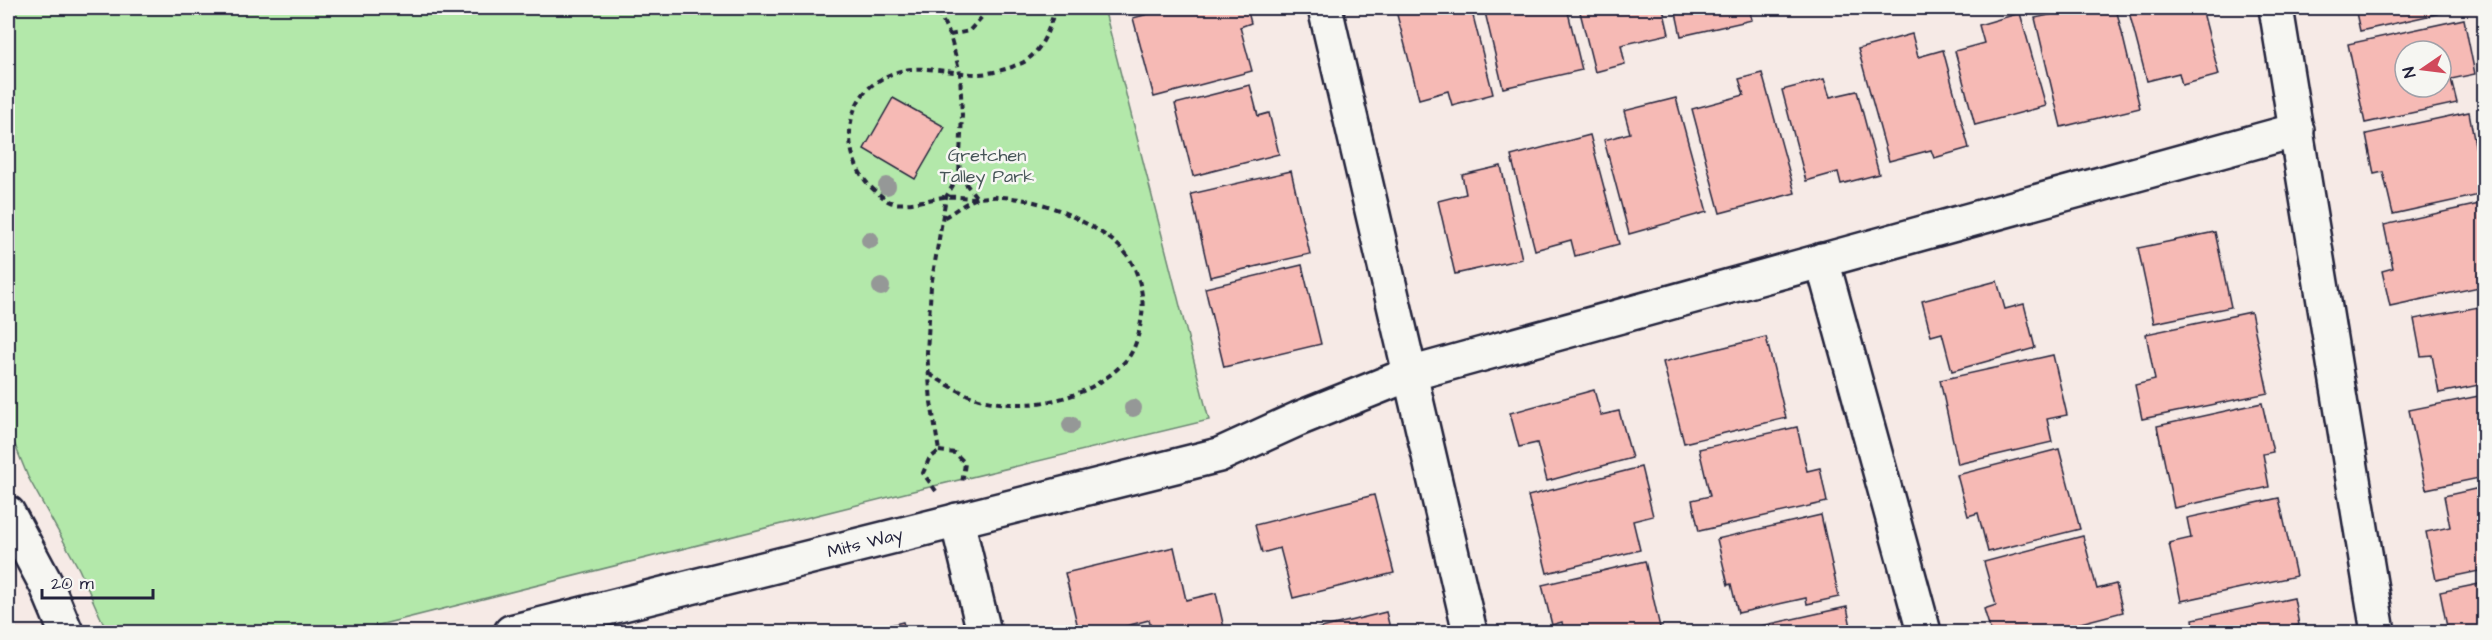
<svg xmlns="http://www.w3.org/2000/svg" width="2492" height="640" font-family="'Architects Daughter',sans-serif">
	<rect width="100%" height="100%" fill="#f6eae6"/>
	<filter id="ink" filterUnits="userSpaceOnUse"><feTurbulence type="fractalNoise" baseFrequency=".0167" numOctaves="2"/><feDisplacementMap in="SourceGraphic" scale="12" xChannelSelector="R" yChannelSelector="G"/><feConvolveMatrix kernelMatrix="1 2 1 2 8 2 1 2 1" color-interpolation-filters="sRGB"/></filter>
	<g filter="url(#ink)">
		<polygon fill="#b3e8aa" stroke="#6a8572" stroke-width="1.5" points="8,8 1104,8 1209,420 913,491 351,632 107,632 79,569 28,477 8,428"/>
		<g fill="#f6bab5" stroke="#22223b" stroke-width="1.5" fill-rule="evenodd">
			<polygon points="1171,8 1247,8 1251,23 1240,27 1252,71 1154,97 1133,18"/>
			<polygon points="1409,8 1436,8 1437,13 1457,8 1471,8 1493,94 1452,105 1448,91 1419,99 1396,11"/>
			<polygon points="1484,8 1567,8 1582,70 1503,88"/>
			<polygon points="1579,8 1663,8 1669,34 1621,45 1625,64 1595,72"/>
			<polygon points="1675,8 1749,8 1752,20 1681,36"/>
			<polygon points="2081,8 2116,8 2140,108 2061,127 2035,18"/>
			<polygon points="2128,8 2202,8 2219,75 2182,85 2179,73 2147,81"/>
			<polygon points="2355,8 2449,8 2450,11 2360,31"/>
			<polygon points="2020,13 2046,106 1975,125 1955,51 1984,43 1979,25"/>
			<path d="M2464 19 2475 74 2451 79 2457 103 2365 123 2348 44ZM2405 51H2441V87H2405Z"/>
			<polygon points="1912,34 1918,57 1943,50 1969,148 1934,158 1931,150 1889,161 1858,49"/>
			<polygon points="1762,73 1795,193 1720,213 1692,109 1744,95 1739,79"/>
			<polygon points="1824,79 1830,97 1857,91 1879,174 1841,184 1838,172 1806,181 1782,90"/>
			<polygon points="1250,85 1258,116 1269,113 1279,154 1193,176 1175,104"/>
			<polygon points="893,98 945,127 915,179 864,149"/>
			<polygon points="1676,98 1707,212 1629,234 1604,140 1630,133 1624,111"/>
			<polygon points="2469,112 2484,194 2393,214 2383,172 2374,174 2366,134"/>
			<polygon points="1590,135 1619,244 1575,256 1571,240 1535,250 1511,156"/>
			<polygon points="1501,166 1522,259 1455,274 1438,201 1466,194 1462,175"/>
			<polygon points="1291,171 1310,254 1210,277 1191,194"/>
			<polygon points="2484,203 2484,286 2390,306 2382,271 2393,268 2384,225"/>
			<polygon points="2215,232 2231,307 2154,323 2138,248"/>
			<polygon points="1302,265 1321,344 1224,367 1205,288"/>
			<polygon points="1997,281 2005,309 2024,304 2035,348 1952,371 1942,333 1931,336 1922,301"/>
			<polygon points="2484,306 2484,384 2439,393 2432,355 2421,356 2414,319"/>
			<polygon points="2251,312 2268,393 2142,419 2135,385 2155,380 2146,334"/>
			<polygon points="1766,337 1786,418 1684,443 1663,362"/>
			<polygon points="2053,355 2067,415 2047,419 2052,442 1958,464 1940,380"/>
			<polygon points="1594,390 1601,415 1619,411 1632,458 1547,481 1537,443 1519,447 1510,413"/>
			<polygon points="2484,395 2484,477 2426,489 2409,410"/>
			<polygon points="2262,403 2273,452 2263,454 2269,487 2174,508 2157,426"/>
			<polygon points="1797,427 1807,471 1820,468 1827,502 1699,531 1692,500 1710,496 1699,449"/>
			<polygon points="2059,449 2080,529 1988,552 1978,513 1968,516 1957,475"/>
			<polygon points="1641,467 1653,516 1633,521 1640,550 1547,573 1528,496"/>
			<polygon points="2484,487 2484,570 2436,580 2426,532 2450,527 2444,496"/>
			<polygon points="1374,495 1394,573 1293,598 1280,548 1262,553 1255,525"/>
			<polygon points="2279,498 2296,576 2181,601 2169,543 2191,538 2187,518"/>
			<polygon points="1821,515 1839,597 1807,604 1806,598 1738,613 1731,584 1728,585 1717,539"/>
			<polygon points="2083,536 2097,589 2116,584 2123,612 2046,632 1991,632 1984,609 1996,605 1984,562"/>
			<polygon points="1174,547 1186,600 1216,593 1225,632 1152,632 1149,620 1115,629 1116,632 1076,632 1079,632 1065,573"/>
			<polygon points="1645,561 1661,632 1564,632 1562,622 1552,625 1542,585"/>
			<polygon points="2484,583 2484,632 2448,632 2440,592"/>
			<polygon points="2294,598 2299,625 2280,629 2281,632 2195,632 2193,619"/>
			<polygon points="1847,607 1852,632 1734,632"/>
			<polygon points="1386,612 1391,632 1305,632"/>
			<polygon points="903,622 906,632 862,632"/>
		</g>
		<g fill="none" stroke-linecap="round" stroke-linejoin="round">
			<g stroke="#22223b" stroke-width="38">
				<g id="street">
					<polyline points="1325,8 1470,632"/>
					<polyline points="2276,8 2378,632"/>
					<polyline points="1822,260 1924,632"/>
					<polyline points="8,513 46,584 66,632"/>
					<polyline points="957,520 984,632"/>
					<polyline points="511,632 1219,455 1298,419 1410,374 2297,130"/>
				</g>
			</g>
			<g stroke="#22223b" stroke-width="4" stroke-dasharray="6 4.5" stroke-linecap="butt">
				<polyline points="950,35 969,31 982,17 982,8"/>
				<polyline points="959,175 977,198"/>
				<path d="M976 198C966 198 955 196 944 197 929 199 905 207 890 202 886 201 882 196 879 194 843 168 838 106 878 81 912 59 940 73 976 74 988 74 1000 71 1012 67 1015 65 1021 64 1024 62 1043 50 1050 27 1055 8"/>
				<path d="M929 374C948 385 965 396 987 401 1036 411 1095 397 1128 358 1137 346 1140 329 1142 315 1145 293 1137 264 1121 248 1104 232 1084 222 1063 212 1039 201 1006 194 979 198 968 200 954 212 943 218"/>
				<polyline points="939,451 955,453 965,463 962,484"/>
				<polyline points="936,491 923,473 929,459 939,451 931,402 927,353 931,286 946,197 959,175 962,115 960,73 950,35 936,8"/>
			</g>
			<use href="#street" stroke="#f6f6f2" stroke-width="33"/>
		</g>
		<g fill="#959897">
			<circle cx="887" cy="186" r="9"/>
			<circle cx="870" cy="240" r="9"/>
			<circle cx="881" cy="287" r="9"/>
			<circle cx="1133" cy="408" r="9"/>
			<circle cx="1071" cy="425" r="9"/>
		</g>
	</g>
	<g text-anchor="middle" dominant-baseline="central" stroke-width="5" stroke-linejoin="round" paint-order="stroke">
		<g font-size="18" fill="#465457" stroke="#f6f6f2">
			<text x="987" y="155">Gretchen<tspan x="987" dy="21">Talley Park</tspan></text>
		</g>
		<g font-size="18" fill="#22223b" stroke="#f6f6f2">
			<text transform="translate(865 543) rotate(-14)">Mits Way</text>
		</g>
	</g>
	<rect width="2492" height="640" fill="none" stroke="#f6f6f2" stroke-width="30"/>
	<rect x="15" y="15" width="2462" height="610" fill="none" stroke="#22223b" stroke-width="2" filter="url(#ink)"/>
	<g transform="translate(2423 69) rotate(256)"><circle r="28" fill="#f6f6f2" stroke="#a1a1a9" stroke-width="1.5"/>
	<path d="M0-4.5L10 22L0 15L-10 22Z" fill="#d1495b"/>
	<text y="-9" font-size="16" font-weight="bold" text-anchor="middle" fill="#22223b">N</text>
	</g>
	<path d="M42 589v9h111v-9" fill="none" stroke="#22223b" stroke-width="3"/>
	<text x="51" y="589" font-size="18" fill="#22223b" stroke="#f6f6f2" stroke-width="4.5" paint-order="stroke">20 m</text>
</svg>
